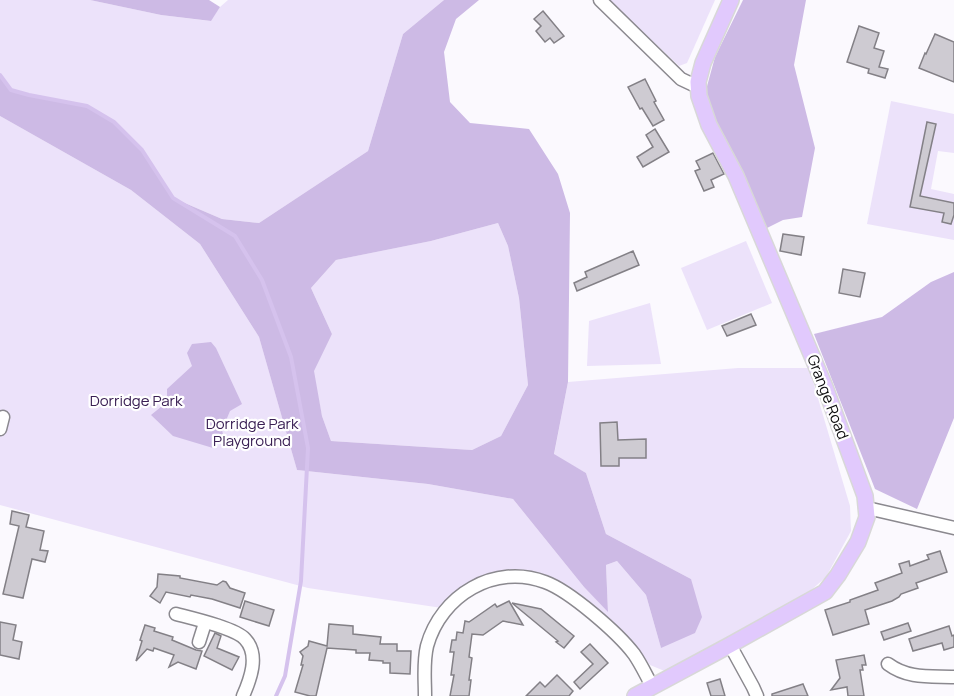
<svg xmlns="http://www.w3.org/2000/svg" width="954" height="696" font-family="Manrope,sans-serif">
	<rect width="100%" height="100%" fill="#fbf9fe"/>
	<g fill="#ece2fa">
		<polygon points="0,0 90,0 161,15 210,21 220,7 228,0 444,0 403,34 368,151 259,223 222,219 173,198 142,150 29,95 11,90 0,75"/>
		<polygon points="609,0 715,0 687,63 679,66"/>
		<polygon points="891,101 954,114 954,153 938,151 931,189 954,194 954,240 867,224"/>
		<polygon points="0,116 131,190 200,244 259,337 297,470 428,484 513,499 584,587 608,611 606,565 617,561 646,595 661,648 691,579 606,534 586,473 554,455 568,382 738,368 809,368 850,506 851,531 826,577 809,592 730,636 667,672 650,665 641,653 600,612 573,592 491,574 471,582 457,592 442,608 308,588 0,505"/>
		<polygon points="498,223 508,246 519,298 528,385 501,436 472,450 331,441 322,416 313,371 332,334 311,288 336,260 431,241"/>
		<polygon points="746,241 772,303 707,330 681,268"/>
		<polygon points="650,303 661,364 587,366 589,321"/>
	</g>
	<g fill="#cdbae5" fill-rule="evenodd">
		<polygon points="90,0 209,0 220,7 211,21 161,15"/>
		<path d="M444 0H479L456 19 444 52 450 102 470 123 529 129 558 174 570 213 568 382 554 454 586 473 606 534 691 579 702 617 695 633 661 648 646 595 617 561 606 565 608 612 584 587 513 499 428 484 297 470 259 337 200 244 131 190 0 116V75L11 90 29 95 87 106 114 122 142 150 173 198 222 219 259 223 368 151 403 34ZM498 223 508 246 519 298 528 385 501 436 472 450 331 441 322 416 314 371 332 334 311 288 336 260 431 241Z"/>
		<polygon points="743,0 806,0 794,65 815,148 802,217 783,220 767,228 717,125 706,90 715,57"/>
		<polygon points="954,272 954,418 917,509 875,489 814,334 882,317 931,282"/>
		<polygon points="211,342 216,348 242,404 230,411 222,430 224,439 213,448 173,436 151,415 167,402 167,389 192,366 187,353 192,344"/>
	</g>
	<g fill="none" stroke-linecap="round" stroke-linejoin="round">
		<polyline stroke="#d5c2ed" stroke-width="4" points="0,75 11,90 29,95 87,106 114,122 142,150 173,198 235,236 262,280 291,357 308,448 301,581 285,676 276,696"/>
	</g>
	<g fill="#cecbd2" stroke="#838086" stroke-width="1.5">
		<polygon points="543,11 564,36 554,43 550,38 545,42 536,31 541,26 534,19"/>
		<polygon points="859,26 879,33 874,48 884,51 879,67 888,69 885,78 868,73 869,69 847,62"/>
		<polygon points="935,34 954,42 954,82 919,68 925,53 926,54"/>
		<polygon points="645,79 656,101 654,102 664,120 653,126 642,108 640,109 628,87"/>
		<polygon points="927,122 936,124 920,196 954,203 954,215 951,224 942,222 944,213 910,207"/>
		<polygon points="655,129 669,152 643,167 637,157 653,147 646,135"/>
		<polygon points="713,153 724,174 711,180 714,187 704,191 695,171 700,169 696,161"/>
		<polygon points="783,234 804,237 801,255 780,251"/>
		<polygon points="633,251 639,265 577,291 574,283 587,277 585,272"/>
		<polygon points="843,269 865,273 860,297 839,293"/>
		<polygon points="751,314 756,325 727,336 722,326"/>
		<polygon points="617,422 618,440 646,439 646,458 619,458 619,466 601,466 600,423"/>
		<polygon points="12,511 29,515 26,527 44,531 40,550 48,551 45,562 32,559 23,598 3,594 19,526 10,524"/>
		<polygon points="940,551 947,572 916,583 918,588 901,594 899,597 892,601 865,610 869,624 833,635 825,610 850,602 850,600 878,590 875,583 902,573 899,564 909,561 910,566 929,559 927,555"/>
		<polygon points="158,574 180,576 180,578 217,585 223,581 226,582 230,588 245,593 240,608 212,599 191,595 190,597 166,592 160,603 150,596 157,587"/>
		<polygon points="245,601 274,610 269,626 240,617"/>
		<polygon points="509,601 523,625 503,621 483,635 472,634 469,657 472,658 469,680 471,680 469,696 450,696 454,675 451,675 454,652 450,652 452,640 456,640 457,632 463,633 465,621 469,622 495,604 497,607"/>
		<polygon points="512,603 541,609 574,636 564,648 556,642 558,641"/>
		<polygon points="0,622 16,625 13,640 22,642 19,659 0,655"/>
		<polygon points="908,623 911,631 884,640 881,632"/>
		<polygon points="329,624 353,626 353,634 381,637 380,644 397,644 397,651 411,651 410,674 390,673 390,663 383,663 383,661 369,660 370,653 356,653 356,650 327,648 316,696 310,696 295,692 303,665 301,665 303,656 300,652 308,646 309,641 327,646"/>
		<polygon points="145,625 155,628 154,631 173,637 172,640 196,650 202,651 196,669 178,662 169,667 174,655 154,648 153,651 147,649 136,661 142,641 140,640"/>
		<polygon points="949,626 952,636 954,635 954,647 944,650 942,643 913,651 909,639"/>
		<polygon points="215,633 221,636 217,648 239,657 232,670 204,656"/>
		<polygon points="590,644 608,663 580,689 574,682 593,664 581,652"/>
		<polygon points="864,655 866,665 862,665 863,670 860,670 864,696 848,696 847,687 831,690 840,678 836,660"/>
		<polygon points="557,675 573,691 569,696 526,696 540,682 545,687"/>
		<polygon points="720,679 725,696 711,696 707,683"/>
		<polygon points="803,684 808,696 772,696 772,694"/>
	</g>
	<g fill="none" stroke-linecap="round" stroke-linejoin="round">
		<g stroke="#8b898f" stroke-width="15">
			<g id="minor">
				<polyline points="600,0 681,79 698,87"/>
				<polyline points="0,429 3,417"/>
				<polyline points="867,508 954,528"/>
				<path d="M176 614C191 618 235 628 245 639 260 655 250 680 243 696"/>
				<polyline points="199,642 205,623"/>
				<polyline points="730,645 753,687 757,696"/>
				<path d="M888 664C908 679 930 676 954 677"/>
				<path d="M425 696C425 679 423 663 427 646 441 595 495 563 545 582 570 591 618 633 634 654 641 664 646 675 652 686"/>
			</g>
		</g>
		<g stroke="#d8d8d8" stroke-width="18">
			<polyline id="major" points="635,696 730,645 825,592 838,575 858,542 867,517 865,496 825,387 736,176 709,125 699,96 698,82 703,63 731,0"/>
		</g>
		<use href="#minor" stroke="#fff" stroke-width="12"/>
		<use href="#major" stroke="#e1c9fd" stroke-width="15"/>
	</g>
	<g text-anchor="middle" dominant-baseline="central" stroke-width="4.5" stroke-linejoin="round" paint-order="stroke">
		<g font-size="15" fill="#0c0b0e" stroke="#fff">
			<text transform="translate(828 397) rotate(69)">Grange Road</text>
		</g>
		<g font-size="15" fill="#3a2054" stroke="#fff">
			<text x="136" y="400">Dorridge Park</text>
			<text x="252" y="423">Dorridge Park<tspan x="252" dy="17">Playground</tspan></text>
		</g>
	</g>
</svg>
